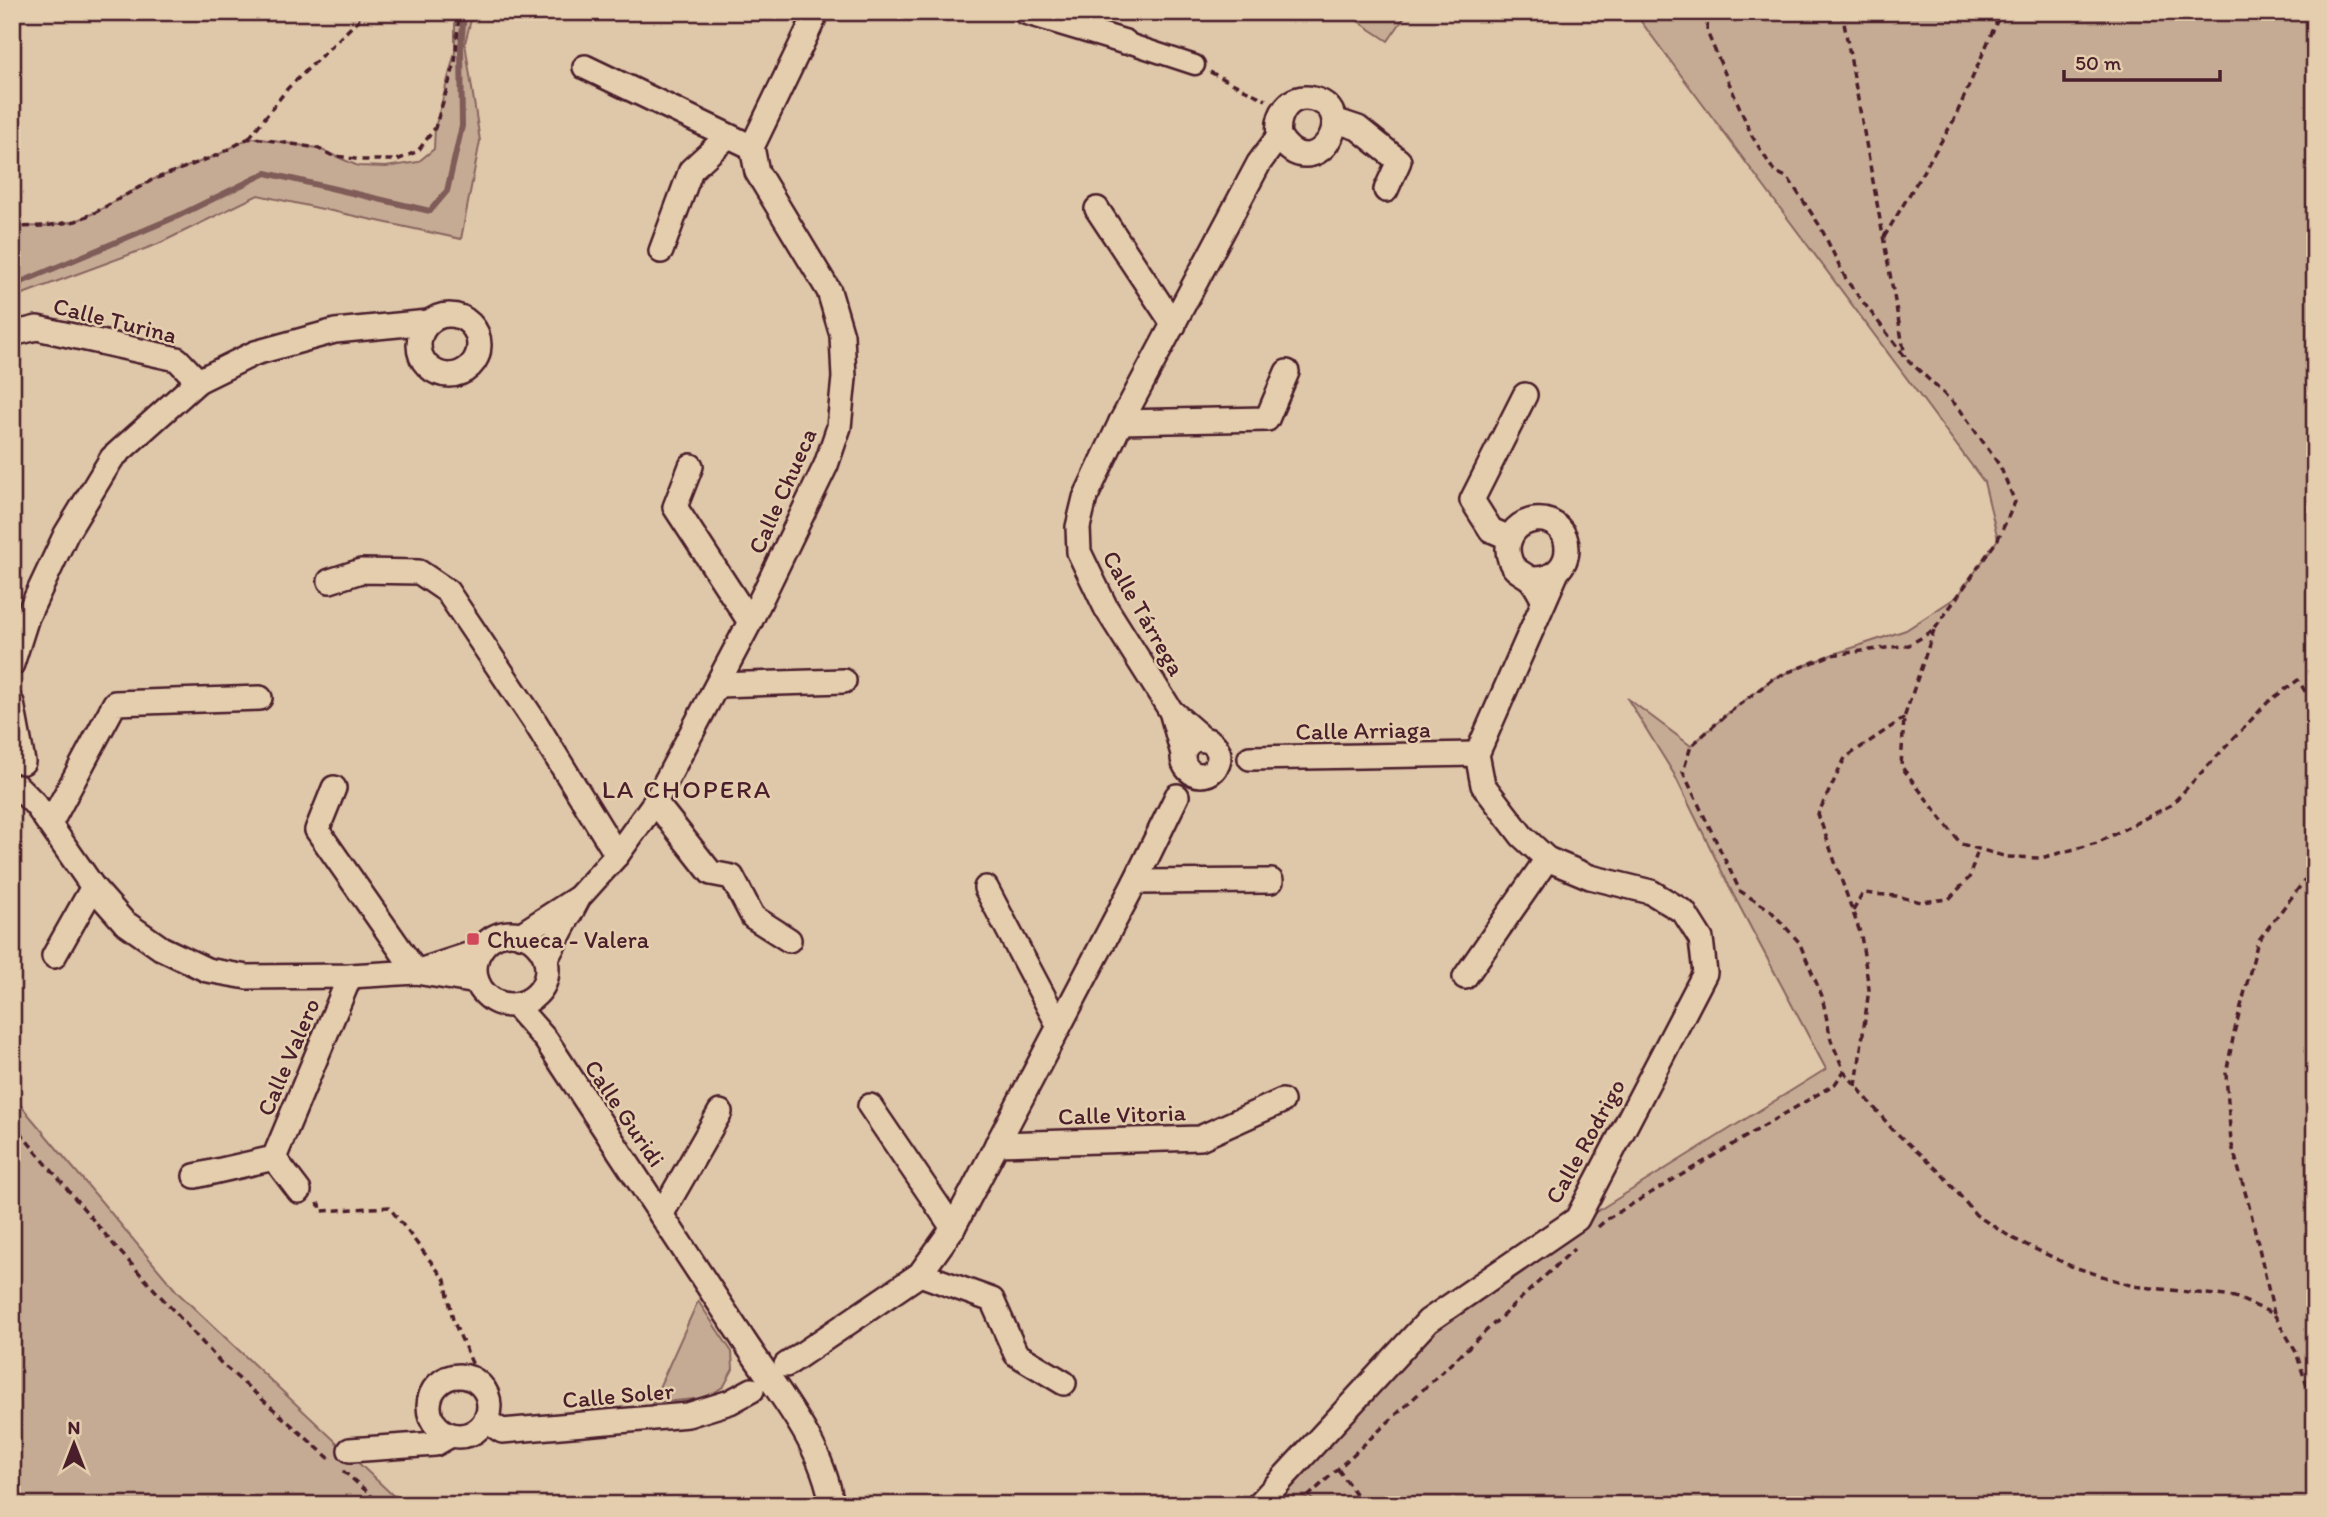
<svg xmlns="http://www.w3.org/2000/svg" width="2327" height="1517" font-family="Itim,sans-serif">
	<rect width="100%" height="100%" fill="#dfc7a9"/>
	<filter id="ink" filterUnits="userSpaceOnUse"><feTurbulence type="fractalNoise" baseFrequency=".0143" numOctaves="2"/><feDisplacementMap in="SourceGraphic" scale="14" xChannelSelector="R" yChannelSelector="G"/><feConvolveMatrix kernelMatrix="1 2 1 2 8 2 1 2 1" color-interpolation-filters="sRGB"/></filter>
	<g filter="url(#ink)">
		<g fill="#c6ab94" stroke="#886560" stroke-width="2">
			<polygon points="455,12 473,12 465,43 480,141 461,239 258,195 158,244 12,298 12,227 45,226 76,221 96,212 152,180 218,155 247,139 255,138 317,148 358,166 386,167 418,162 434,149 435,128 455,52"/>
			<polygon points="1344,12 1408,12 1388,41"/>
			<polygon points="1634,12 2315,12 2315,1505 1317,1505 1309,1496 1299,1505 1277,1505 1307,1464 1439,1328 1596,1212 1826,1069 1733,894 1674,774 1627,698 1691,746 1726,715 1774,678 1831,655 1906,630 1958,596 1998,539 1984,482"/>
			<polygon points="12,1095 178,1293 400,1502 401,1505 12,1505"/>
			<polygon points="698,1301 732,1352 733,1369 724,1386 706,1398 652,1403"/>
		</g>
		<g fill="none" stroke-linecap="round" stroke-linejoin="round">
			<polyline stroke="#7f5c59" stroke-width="6" points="12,286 178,216 266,173 430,211 447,191 462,126 461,47 464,12"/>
			<g stroke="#4a1f2b" stroke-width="23">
				<polyline id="pedestrian" points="1125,42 1195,65"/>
			</g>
			<g stroke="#4a1f2b" stroke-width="28">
				<g id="minor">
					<polyline points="1025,12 1125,42"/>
					<polyline points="1334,120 1358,128 1399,161 1386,190"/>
					<polyline points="752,147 817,12"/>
					<polyline points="1097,209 1174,325"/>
					<polyline points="661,251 691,170 727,137"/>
					<circle cx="449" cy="345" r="30"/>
					<polyline points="12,334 37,328 177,359 198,381"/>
					<polyline points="1121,422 1267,419 1287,372"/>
					<polyline points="691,466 675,507 750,622"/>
					<polyline points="1510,538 1491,530 1472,500 1525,395"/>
					<path d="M1530 579C1580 582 1577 516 1535 520 1527 521 1521 524 1516 529 1508 538 1506 549 1510 560 1513 570 1521 572 1529 578 1535 583 1540 594 1544 601"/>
					<polyline points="330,581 361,571 419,572 447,591 535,722 617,855"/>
					<polyline points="12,664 27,617 66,534 112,458 198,381 255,353 335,331 429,322"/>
					<polyline points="718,685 844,681"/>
					<polyline points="12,703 23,762"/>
					<path d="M1171 711 1106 608 1079 552 1078 527 1085 498 1121 422 1259 163 1279 136C1276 115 1289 93 1313 99 1363 111 1312 191 1279 136"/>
					<circle cx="1201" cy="757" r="18"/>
					<polyline points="1183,754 1171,711 1204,740"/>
					<polyline points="1250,758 1477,754"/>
					<polyline points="18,787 36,805 93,887 124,922 161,948 207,970 247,977 350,976 416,972 477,982"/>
					<polyline points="334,788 317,830 416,972"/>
					<polyline points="655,802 711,873 732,877 753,917 789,940"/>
					<polyline points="50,824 115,703 260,698"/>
					<polyline points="1135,882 1271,881"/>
					<polyline points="986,888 1059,1026"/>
					<circle cx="511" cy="969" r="36"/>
					<polyline points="520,935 576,899"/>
					<polyline points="54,956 93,887"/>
					<polyline points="546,959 579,897 617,855 655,802 750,622 826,465 839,427 844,378 842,335 829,291 757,172 752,147 585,67"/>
					<polyline points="422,970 480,951"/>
					<polyline points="1465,977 1547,859"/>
					<path d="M515 1005 546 1040C610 1138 675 1235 739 1333 773 1387 822 1440 832 1505"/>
					<polyline points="870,1106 953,1228"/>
					<polyline points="997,1144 1200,1138 1282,1101"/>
					<polyline points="274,1158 299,1191"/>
					<polyline points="195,1176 274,1158 350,976"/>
					<polyline points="661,1215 720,1112"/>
					<polyline points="920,1274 992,1300 1016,1354 1064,1383"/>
					<polyline points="786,1365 920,1274 953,1228 1135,882 1177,796"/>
					<circle cx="459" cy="1406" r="30"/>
					<polyline points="486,1421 502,1431 688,1415 730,1402 752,1390"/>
					<polyline points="350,1450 435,1444 451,1435"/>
					<polyline points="1258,1505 1428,1321 1577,1219 1705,973 1701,939 1684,912 1651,892 1590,877 1547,859 1522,836 1483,785 1477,754 1557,572"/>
				</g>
			</g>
			<g stroke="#4a1f2b" stroke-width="3.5" stroke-dasharray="7 5" stroke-linecap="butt">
				<polyline points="1708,12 1707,32 1752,136 1774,171 1788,178 1820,226 1847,281 1906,358 1959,408 2000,466 2015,502 1998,539 1934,630 1909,645 1831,655 1774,678 1726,715 1691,746 1683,772 1740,891 1770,910 1799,942 1822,996 1831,1040 1844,1071 1892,1129 1941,1173 1976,1215 2012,1238 2071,1266 2133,1286 2235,1297 2274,1314 2296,1352 2315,1411"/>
				<polyline points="1842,12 1905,356"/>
				<polyline points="1210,72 1266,100"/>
				<polyline points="249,138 288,88 367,12"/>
				<polyline points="12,227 45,226 76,221 96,212 152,180 218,155 247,139 255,138 317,148 331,155 361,160 397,160 418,151 435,128 455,63 459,12"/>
				<polyline points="1884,237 1954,120 2001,12"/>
				<polyline points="1934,630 1904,718 1901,766 1961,844 2007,857 2041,858 2097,843 2171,805 2268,702 2298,680 2315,707"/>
				<polyline points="1853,911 1863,893 1896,896 1921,902 1949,899 1969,878 1978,850"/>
				<polyline points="1856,1086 1869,989 1861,935 1818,814 1845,758 1904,718"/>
				<polyline points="12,1123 114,1245 221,1363 330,1459"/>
				<polyline points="317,1205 320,1204 321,1211 389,1207 445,1280 453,1320 483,1388"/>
				<polyline points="1598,1227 1607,1219 1835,1084 1844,1071"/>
				<polyline points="2274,1314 2251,1213 2231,1142 2226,1074 2234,1033 2258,941 2315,867"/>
				<polyline points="1338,1469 1361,1502 1361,1505"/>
				<polyline points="343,1471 370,1494 376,1505"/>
				<polyline points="1299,1505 1574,1249"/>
			</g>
			<use href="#pedestrian" stroke="#e5ceae" stroke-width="18"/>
			<use href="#minor" stroke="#e5ceae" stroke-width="23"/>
		</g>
	</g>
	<rect fill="#d1495b" stroke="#e5ceae" stroke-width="2.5" x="466" y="932" width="14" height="14" rx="3.5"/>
	<g text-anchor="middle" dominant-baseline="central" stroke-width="5" stroke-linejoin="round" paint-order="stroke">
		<g font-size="24" fill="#4a1f2b" stroke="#e5ceae">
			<text transform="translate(115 320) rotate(14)">Calle Turina</text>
			<text transform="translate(782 491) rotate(-66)">Calle Chueca</text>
			<text transform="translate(1144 613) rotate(60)">Calle Tárrega</text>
			<text transform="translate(1363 730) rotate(-1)">Calle Arriaga</text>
			<text transform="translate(288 1057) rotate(-67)">Calle Valero</text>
			<text transform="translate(625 1113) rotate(56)">Calle Guridi</text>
			<text transform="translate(1122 1114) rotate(-2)">Calle Vitoria</text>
			<text transform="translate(1585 1141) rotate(-61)">Calle Rodrigo</text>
			<text transform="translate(618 1395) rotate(-5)">Calle Soler</text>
		</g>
		<g font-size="24" fill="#4a1f2b" stroke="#e5ceae" text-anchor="start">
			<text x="487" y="939">Chueca - Valera</text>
		</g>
		<g font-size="26" letter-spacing="2" fill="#4a1f2b" stroke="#e5ceae">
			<text x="687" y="789">LA CHOPERA</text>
		</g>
	</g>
	<rect width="2327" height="1517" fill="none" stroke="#e5ceae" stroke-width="42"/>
	<rect x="21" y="21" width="2285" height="1475" fill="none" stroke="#4a1f2b" stroke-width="2.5" filter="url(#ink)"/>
	<g transform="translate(74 1444)" stroke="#e5ceae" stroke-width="5" paint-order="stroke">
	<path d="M0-5L12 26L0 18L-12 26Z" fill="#4a1f2b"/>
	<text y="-10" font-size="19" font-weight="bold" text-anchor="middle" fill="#4a1f2b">N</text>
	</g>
	<path d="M2064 70v10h156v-10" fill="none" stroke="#4a1f2b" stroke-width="3.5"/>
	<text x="2075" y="70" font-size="21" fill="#4a1f2b" stroke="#e5ceae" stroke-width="5" paint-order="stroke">50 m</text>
</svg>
